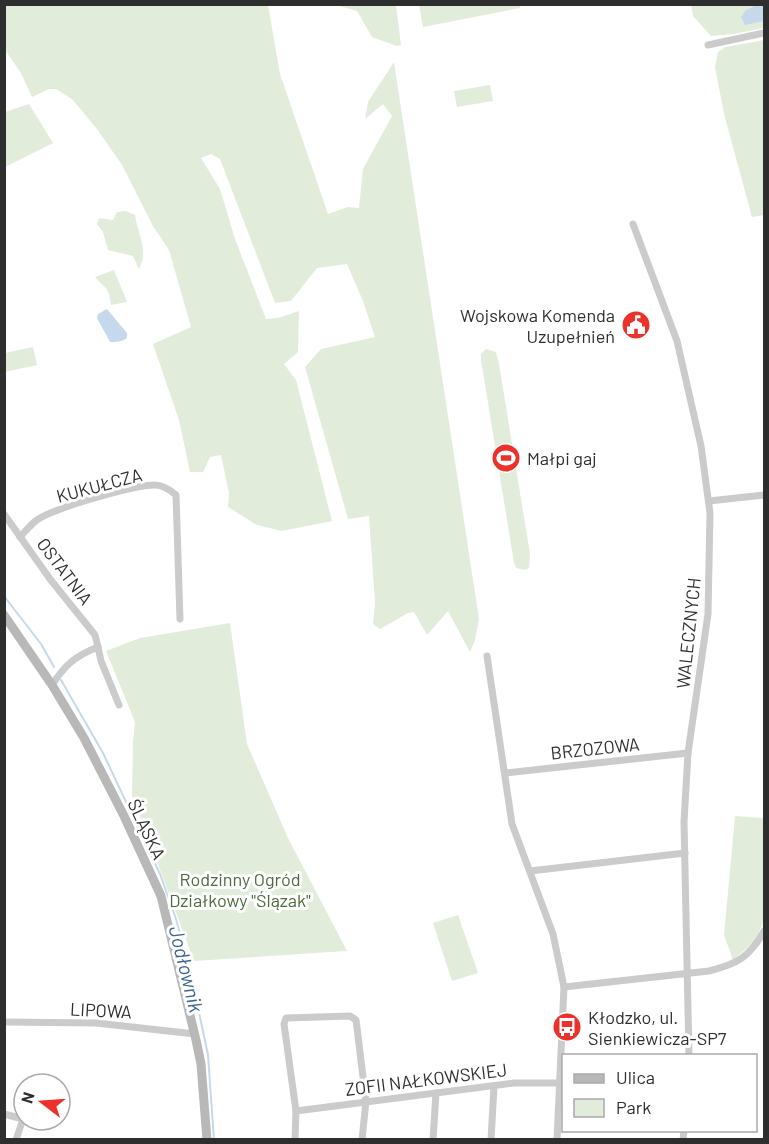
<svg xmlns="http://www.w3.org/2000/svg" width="769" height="1144" font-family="Barlow,sans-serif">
	<rect width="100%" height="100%" fill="#fff"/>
	<g fill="#e2ecdb">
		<polygon points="519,4 520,8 423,27 419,5"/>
		<polygon points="4,5 268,5 280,74 328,214 348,207 359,208 363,169 392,116 383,104 365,119 368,102 394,62 479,619 475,640 470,652 448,611 427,635 414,612 408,613 380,629 373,624 375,603 369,516 348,519 305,367 321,349 375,337 363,301 347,264 317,268 291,301 275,303 220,159 211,154 201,158 220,189 235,239 266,319 278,318 299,311 298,352 284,364 296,380 332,521 282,531 257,525 228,507 229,493 221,455 210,457 203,472 190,472 179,420 153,344 191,327 169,250 153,226 122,165 97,129 72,99 56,89 49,89 32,97 21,73 5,50"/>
		<polygon points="336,5 396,5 401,45 397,46 372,37 357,11"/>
		<polygon points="691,5 764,5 764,28 734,34 711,36 693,16"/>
		<polygon points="764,40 764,215 752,217 724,114 715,67 718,52 726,47"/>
		<polygon points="490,85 493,101 457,107 454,91"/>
		<polygon points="29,104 53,143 5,167 5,112"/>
		<path d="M126 211 135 215C138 235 149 250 139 269L133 256 108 250 103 232 97 224 99 218 113 220 117 212Z"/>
		<path d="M114 270 127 302 111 305C109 287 106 289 95 277Z"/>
		<polygon points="33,347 37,365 5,372 5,353"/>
		<polygon points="486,349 496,352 499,364 530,554 529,568 525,570 516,568 514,563 481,360 481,354"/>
		<polygon points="230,623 247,744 288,838 347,951 194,961 132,795 133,741 135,722 106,651 140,638"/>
		<polygon points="735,816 764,818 764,921 754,942 733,960 724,935"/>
		<polygon points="458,915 478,973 452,981 433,923"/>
	</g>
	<g fill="#c6d9ec">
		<polygon points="757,5 764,5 764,21 745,25 741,17 746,10"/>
		<path d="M107 309 127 333V338C122 342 116 342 110 342L97 318 98 314Z"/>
	</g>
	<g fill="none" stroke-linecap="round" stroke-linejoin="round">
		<g stroke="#c6d9ec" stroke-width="2">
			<polyline points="4,596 41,644 54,667"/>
			<polyline points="61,680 103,753 160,874 176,919 193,984 208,1055 214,1140"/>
		</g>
		<g stroke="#cbcbcb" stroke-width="7">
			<polyline points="708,45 764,33"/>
			<polyline points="633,224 677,341 701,446 710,513 708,614 688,753 684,822 689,1056"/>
			<polyline points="709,501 764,495"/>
			<polyline points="4,514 50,579 95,635 98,647"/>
			<path d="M20 537C25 532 31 524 37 520 54 508 134 485 155 485 162 485 170 490 176 495L180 619"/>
			<polyline points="487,656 512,824 553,934 564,987 557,1140"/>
			<path d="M52 685C65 665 75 656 98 647L101 661 119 705"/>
			<polyline points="505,773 688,753"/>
			<polyline points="530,871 685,853"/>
			<path d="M564 987 709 971C737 964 750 957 764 931"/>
			<polyline points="4,1022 96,1023 195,1034"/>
			<polyline points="296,1111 514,1083 560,1083"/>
			<polyline points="4,1114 23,1119 16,1140"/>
			<polyline points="295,1140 296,1111 284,1024 286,1018 350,1016 356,1020 366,1101 362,1140"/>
			<polyline points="433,1140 436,1093"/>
			<polyline points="491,1140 494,1086"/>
			<polyline points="683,1140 684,1130"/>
		</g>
		<polyline stroke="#b8b8b8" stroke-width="9" points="4,615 52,685 84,738 124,816 161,896 196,1040 201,1064 207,1140"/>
	</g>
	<defs>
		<g id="civic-disc" transform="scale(1.5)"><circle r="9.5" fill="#eb312a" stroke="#fff"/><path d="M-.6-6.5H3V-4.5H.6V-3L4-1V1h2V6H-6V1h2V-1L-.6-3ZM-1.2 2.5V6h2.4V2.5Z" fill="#fff"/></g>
		<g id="stadium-disc" transform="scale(1.5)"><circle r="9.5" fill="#eb312a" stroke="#fff"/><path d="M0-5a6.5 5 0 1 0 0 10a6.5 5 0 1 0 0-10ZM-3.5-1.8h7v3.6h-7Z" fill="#fff"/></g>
		<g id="bus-disc" transform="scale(1.5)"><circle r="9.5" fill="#eb312a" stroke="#fff"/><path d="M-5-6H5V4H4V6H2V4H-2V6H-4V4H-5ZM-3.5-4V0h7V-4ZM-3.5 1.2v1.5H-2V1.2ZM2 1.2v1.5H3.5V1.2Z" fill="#fff"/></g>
	</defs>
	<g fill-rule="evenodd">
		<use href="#civic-disc" x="636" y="325"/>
		<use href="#stadium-disc" x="506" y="458"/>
		<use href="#bus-disc" x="567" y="1027"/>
	</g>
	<g text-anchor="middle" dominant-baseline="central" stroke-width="6" stroke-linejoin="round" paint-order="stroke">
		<g font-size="18" fill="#2e2e2e" stroke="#fff" text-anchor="start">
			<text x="615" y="315" text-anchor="end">Wojskowa Komenda<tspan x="615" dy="21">Uzupełnień</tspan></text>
			<text x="527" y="458">Małpi gaj</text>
			<text x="588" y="1017">Kłodzko, ul.<tspan x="588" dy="21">Sienkiewicza-SP7</tspan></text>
		</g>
		<g font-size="18" fill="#2e2e2e" stroke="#fff">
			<text transform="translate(99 485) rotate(-15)">KUKUŁCZA</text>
			<text transform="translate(65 571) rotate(53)">OSTATNIA</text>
			<text transform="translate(688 633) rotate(-84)">WALECZNYCH</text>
			<text transform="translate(595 748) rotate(-6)">BRZOZOWA</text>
			<text transform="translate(147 829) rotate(65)">ŚLĄSKA</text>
			<text transform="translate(101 1010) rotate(3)">LIPOWA</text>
			<text transform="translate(426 1079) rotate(-7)">ZOFII NAŁKOWSKIEJ</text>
		</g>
		<g font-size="18" fill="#4b6b3a" stroke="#fff">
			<text x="240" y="879">Rodzinny Ogród<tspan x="240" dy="21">Działkowy "Ślązak"</tspan></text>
		</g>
		<g font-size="20" font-style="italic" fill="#396692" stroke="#fff">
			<text transform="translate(187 969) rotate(76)">Jodłownik</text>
		</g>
	</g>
	<rect width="769" height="1144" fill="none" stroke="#2e2e2e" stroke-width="12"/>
	<rect x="562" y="1054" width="195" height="78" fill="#ffffff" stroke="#ababab" stroke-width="1.5"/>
	<rect x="574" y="1074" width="30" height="9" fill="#b8b8b8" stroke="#ababab" stroke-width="1.5"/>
	<text x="616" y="1084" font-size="18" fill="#2e2e2e">Ulica</text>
	<rect x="574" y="1099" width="30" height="18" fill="#e2ecdb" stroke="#ababab" stroke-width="1.5"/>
	<text x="616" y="1114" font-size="18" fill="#2e2e2e">Park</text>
	<g transform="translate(42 1102) rotate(287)"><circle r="28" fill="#ffffff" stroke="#ababab" stroke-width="1.5"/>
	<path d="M0-4.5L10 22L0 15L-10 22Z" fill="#eb312a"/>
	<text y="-9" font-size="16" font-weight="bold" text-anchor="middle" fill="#2e2e2e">N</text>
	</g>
</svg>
